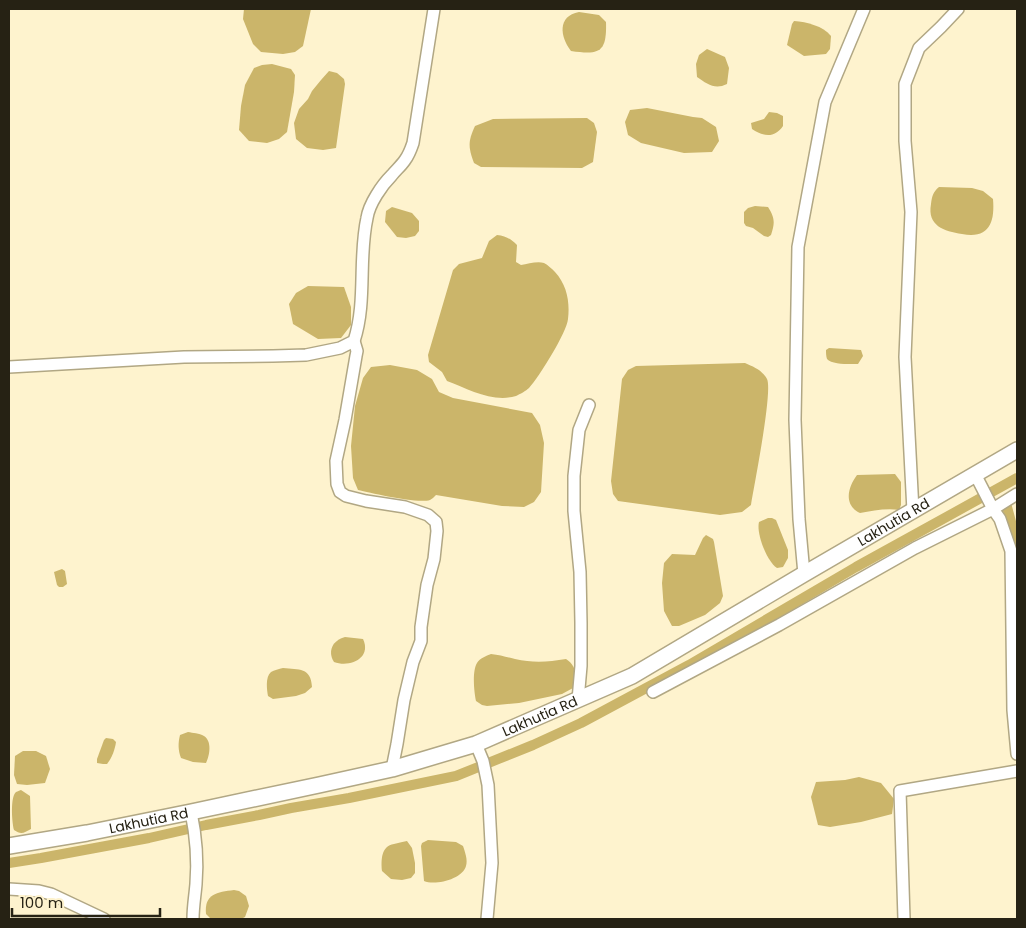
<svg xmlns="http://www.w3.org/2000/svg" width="1026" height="928" font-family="Poppins,sans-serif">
	<rect width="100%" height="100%" fill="#fef3ce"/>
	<g fill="#cbb56a">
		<polygon points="244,9 311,9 303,46 295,52 283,54 261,52 253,44 243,19"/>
		<path d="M579 12 599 15 606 22C607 53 599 55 571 51 560 37 557 16 579 12Z"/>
		<path d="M794 21C807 22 823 26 831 36L830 49 826 54 804 56 787 45 792 24Z"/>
		<path d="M707 49 725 57 729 68 727 84C715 90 707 84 697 77L696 64 699 55Z"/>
		<polygon points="272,64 291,69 295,75 294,92 287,132 279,139 267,143 249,141 239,130 241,106 245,85 254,68 262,65"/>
		<polygon points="329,71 337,73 344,79 345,84 336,148 323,150 307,148 296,139 294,123 299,109 308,99 312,91 321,80"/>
		<polygon points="647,108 693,117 702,118 716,127 719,141 712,152 684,153 641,143 628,135 625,122 630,110"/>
		<path d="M769 112 777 113 783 116V126C775 138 764 137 752 129L751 123 764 119Z"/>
		<path d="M587 118 594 123 597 132 593 162 582 168 481 167 474 163C468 147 468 141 475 126L493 119Z"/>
		<path d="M939 187 972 188 983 191 993 199C995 223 989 239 962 234 944 231 927 226 931 204 932 196 933 192 939 187Z"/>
		<path d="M755 206 768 207C775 218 775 223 771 235L768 237 764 236 753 228 746 226 744 223V212L748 208Z"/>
		<polygon points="392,207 412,213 419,221 419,231 415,236 406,238 397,237 385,222 386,211"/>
		<path d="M497 235C506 236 511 239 517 245L516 262 521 265C528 264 537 261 544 263 548 265 552 269 555 272 567 285 570 302 568 319 567 332 539 377 529 388 526 391 520 394 516 396 493 403 468 389 447 381L442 372 429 362 428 355 453 270 459 264 482 258 489 241Z"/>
		<polygon points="308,286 344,287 351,307 351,325 341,338 318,339 293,324 289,304 296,293"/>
		<path d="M829 348 861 350 863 356 858 364C851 364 832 365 827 359 826 356 826 353 826 350Z"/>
		<path d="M745 363C754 367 762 370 767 379 773 391 754 486 751 505L742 512 720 515 618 501 613 494 611 481 622 379 628 370 636 366Z"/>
		<path d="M390 365 417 370 432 379 439 392 453 398 532 413 540 425 544 443 541 492 534 502 524 507 502 506 436 495C434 497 432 499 430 500 417 504 372 493 358 490L353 478 351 446 355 406 363 378 371 367Z"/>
		<path d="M895 474 901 482V505L899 510C886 508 872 511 860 513 843 505 848 487 857 475Z"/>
		<path d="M768 518H772L776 520 788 550V558L783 567 777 568C767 562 756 533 759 522Z"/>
		<polygon points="706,535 713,539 714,542 723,596 720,603 705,615 679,626 672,626 664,611 662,583 664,563 672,554 695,555 703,538"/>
		<polygon points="62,569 65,571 67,584 63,587 59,587 57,585 54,572"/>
		<path d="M345 637 363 639C372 658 350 668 334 662 327 651 333 640 345 637Z"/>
		<path d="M491 654C500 655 506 657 515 659 533 663 548 662 566 659 577 666 577 676 573 688L562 694 519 703 487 706 482 705 476 701C474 692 472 671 477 663 480 658 486 656 491 654Z"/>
		<path d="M283 668C299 670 311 667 312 687L305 693 296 696 273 699 268 696C267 690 265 677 271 672 274 670 279 669 283 668Z"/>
		<path d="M188 732C193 733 199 733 204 736 212 741 210 755 206 763L193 762 181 758C178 750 178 743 180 735Z"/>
		<path d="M106 738 113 739 116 742C115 749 112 758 107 764H103L97 763V759L104 740Z"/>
		<polygon points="23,751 36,751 46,756 50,769 45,783 27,785 17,784 14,775 15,756"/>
		<polygon points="859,777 881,783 894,799 892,814 861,822 830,827 818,825 811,797 816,782 845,780"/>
		<path d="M21 790 30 796 31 829C24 833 21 835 14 830 12 823 10 797 16 792 18 791 19 791 21 790Z"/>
		<path d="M428 840 456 842 463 846C465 852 468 860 466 866 463 879 435 886 424 881L421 846 422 843Z"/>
		<path d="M407 841 412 848 415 863V873L411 878 402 880 391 879 382 871C381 860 381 846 394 844 398 843 402 842 407 841Z"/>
		<path d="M234 890 239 891 246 896 249 906 245 917 241 919H211L206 914C204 894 217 892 234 890Z"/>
	</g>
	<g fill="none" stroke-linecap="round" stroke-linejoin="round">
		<g stroke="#cbb56a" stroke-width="10">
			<polyline points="1007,507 1017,544 1017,552"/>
			<polyline points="9,863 41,858 149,838 206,825 259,815 291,808 349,798 456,776 533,745 581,723 689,665 856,567 1017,478"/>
		</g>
		<g stroke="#b1a784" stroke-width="14">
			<g id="minor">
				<polyline points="354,341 357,351 356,356 345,420 336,461 337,484 340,492 346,496 366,501 405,507 428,515 436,522 437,531 434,559 427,585 421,627 421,641 413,662 404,700 397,744 392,769"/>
				<path d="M9 367 184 357 273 356 306 355 340 348 354 341C367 302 358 258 367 218 369 204 382 185 392 175 396 170 401 166 405 160 408 156 411 149 413 143L434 9"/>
				<polyline points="975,474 993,509 1000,519 1011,551 1013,710 1017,754"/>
				<polyline points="913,511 905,357 911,212 905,141 905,84 919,48 941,27 958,9"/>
				<polyline points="804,574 799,519 795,420 798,247 825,102 864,9"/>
				<polyline points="653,692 779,625 915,548 993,509 1017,494"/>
				<polyline points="578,700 581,666 581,623 580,572 574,511 574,476 579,430 589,405"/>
				<polyline points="476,744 483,761 488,785 492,863 487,919"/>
				<path d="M191 812C196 836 198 860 196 884 195 896 193 907 193 919"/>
				<polyline points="9,889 39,891 51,894 104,919"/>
				<polyline points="904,919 900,791 1017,771"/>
			</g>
		</g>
		<g stroke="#b1a784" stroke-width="18">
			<g id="tertiary">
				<path id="s1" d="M9 846 87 833 191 812 319 785 392 769 476 744 632 676 804 574 1017 450"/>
			</g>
		</g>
		<use href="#minor" stroke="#fff" stroke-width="11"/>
		<use href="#tertiary" stroke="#fff" stroke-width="15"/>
	</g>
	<g text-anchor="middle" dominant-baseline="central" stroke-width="5" stroke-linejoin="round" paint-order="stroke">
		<g font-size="14" fill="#262214" stroke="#fef3ce">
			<text stroke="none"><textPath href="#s1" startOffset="952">Lakhutia Rd</textPath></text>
			<text stroke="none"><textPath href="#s1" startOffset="548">Lakhutia Rd</textPath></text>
			<text stroke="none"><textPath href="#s1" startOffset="142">Lakhutia Rd</textPath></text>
		</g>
	</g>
	<rect width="1026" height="928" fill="none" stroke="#262214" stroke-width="20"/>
	<path d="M12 908v8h148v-8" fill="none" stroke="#262214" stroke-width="2.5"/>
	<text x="20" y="908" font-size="15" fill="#262214" stroke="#fef3ce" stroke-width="4" paint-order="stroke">100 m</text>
</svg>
